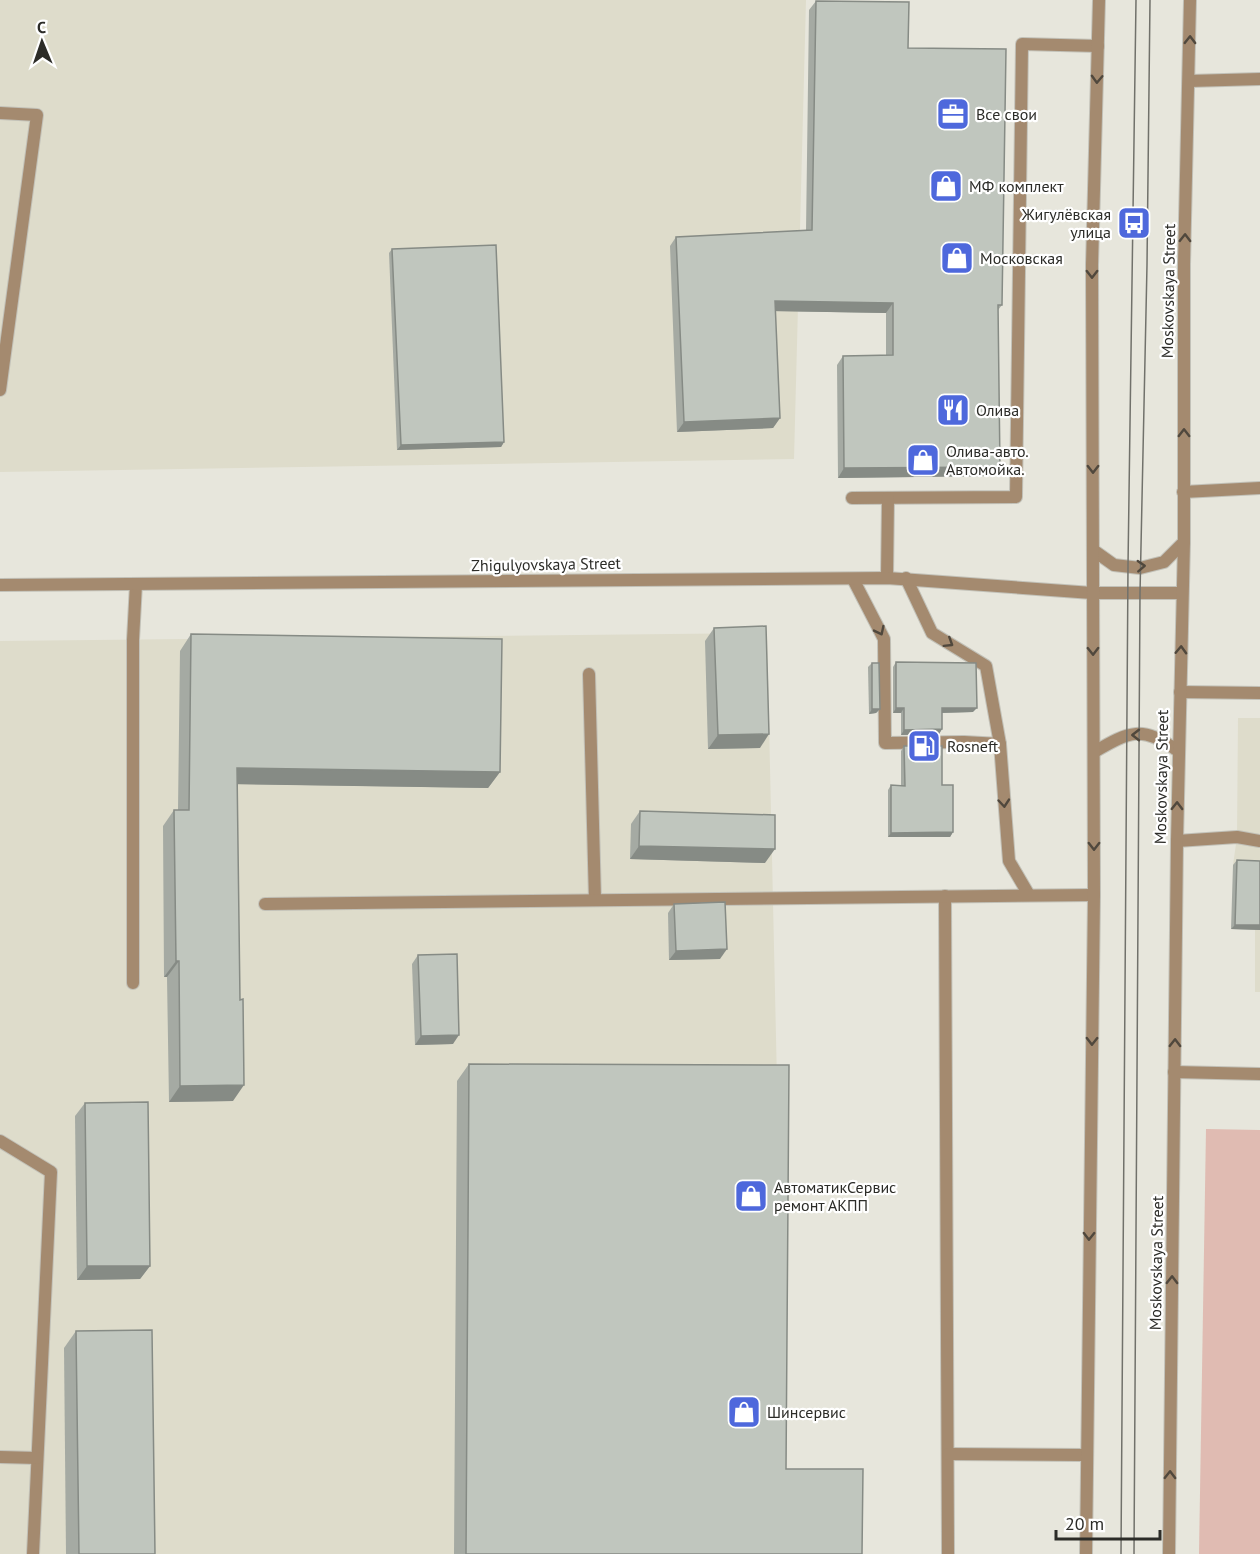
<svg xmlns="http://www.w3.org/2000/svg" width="1260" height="1554" font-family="'PT Sans',sans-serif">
	<rect width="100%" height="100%" fill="#e7e6dc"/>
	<g fill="#dedccb">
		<polygon points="0,0 806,0 794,459 0,472"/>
		<polygon points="767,633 777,1082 774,1485 850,1554 0,1554 0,641"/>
		<polygon points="1238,718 1260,718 1260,992 1255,992 1255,930 1233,865 1237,837"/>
	</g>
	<polygon fill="#e0bbb2" points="1206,1129 1260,1130 1260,1554 1199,1554"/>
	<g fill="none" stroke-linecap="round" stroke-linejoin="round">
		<g stroke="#c2c1b8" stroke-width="14">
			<g id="service">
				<polyline points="1189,81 1260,79"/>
				<polyline points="0,113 37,115 0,390"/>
				<polyline points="1183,492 1260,488"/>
				<polyline points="852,498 1016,497 1022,44 1098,46"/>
				<polyline points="887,578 888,498"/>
				<polyline points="906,578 932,633 986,666 1000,744 1009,861 1029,895"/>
				<polyline points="853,579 884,639 885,743 964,742 1000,744"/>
				<polyline points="589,674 595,900"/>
				<polyline points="1180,692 1260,693"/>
				<polyline points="1177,841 1237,837 1260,841"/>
				<polyline points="945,896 948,1554"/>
				<polyline points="265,904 1094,895"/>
				<polyline points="133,983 133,640 136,584"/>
				<polyline points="1174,1072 1260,1074"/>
				<polyline points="0,1141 51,1172 33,1554"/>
				<polyline points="948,1454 1086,1455"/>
				<polyline points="0,1457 37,1458"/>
			</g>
		</g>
		<g stroke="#c2c1b8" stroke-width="14">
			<polyline id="minor" points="0,585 887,578 1092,593"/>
		</g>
		<g stroke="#c2c1b8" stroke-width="14">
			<g id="tertiary">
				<polyline points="1093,550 1114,565 1140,568 1164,562 1184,542"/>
				<polyline points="1092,593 1182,593"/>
				<path d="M1094 752C1130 731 1142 725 1178 751"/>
				<polyline points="1086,1554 1094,895 1092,265 1099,0"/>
				<polyline points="1169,1554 1177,841 1184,542 1184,264 1190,0"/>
			</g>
		</g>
		<use href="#service" stroke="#a48a6f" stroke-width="12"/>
		<use href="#minor" stroke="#a48a6f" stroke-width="12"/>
		<use href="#tertiary" stroke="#a48a6f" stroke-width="12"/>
		<g stroke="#71716b" stroke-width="1.5">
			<polyline points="1121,1554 1128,566 1136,0"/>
			<polyline points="1134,1554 1140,593 1147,265 1150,0"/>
		</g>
	</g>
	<g fill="#a5aaa3">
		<polygon points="816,1 908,48 1002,305 998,310 1000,467 993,476 838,478 837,365 843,356 886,355 886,313 775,311 780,418 773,428 677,432 670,246 676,237 806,231 809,10"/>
		<polygon points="392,249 504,442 501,447 397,450 389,253"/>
		<polygon points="714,628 760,748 708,749 705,641"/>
		<polygon points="191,634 500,772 488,788 238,784 233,1101 169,1102 167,977 164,977 163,826 174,810 178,810 180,651"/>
		<polygon points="896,662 973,712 942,713 942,729 939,734 901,735 901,713 893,713 893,667"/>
		<polygon points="872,663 880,709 876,713 869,714 868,667"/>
		<polygon points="904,746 942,785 953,832 950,837 888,837 888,790 891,785 901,786 901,751"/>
		<polygon points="640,811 765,863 630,859 631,824"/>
		<polygon points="1237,860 1260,861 1260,930 1231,929 1233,865"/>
		<polygon points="674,904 720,959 669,960 668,913"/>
		<polygon points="418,955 453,1044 415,1045 412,964"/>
		<polygon points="469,1064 786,1469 862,1554 454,1554 457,1081"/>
		<polygon points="85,1103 150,1266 140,1279 77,1280 75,1116"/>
		<polygon points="76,1331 155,1554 66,1554 64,1348"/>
	</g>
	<g fill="#868b85">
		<polygon points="775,301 893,303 886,313 768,311"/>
		<polygon points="780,418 773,428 677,432 684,422"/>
		<polygon points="504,442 501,447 397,450 401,445"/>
		<polygon points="1000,467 993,476 838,478 844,468"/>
		<polygon points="896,708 904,708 901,713 893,713"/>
		<polygon points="942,708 977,708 973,712 939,713"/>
		<polygon points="872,709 880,709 876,713 869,714"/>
		<polygon points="942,729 939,734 901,735 904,730"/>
		<polygon points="769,734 760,748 708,749 718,735"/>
		<polygon points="237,768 500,772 488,788 226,784"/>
		<polygon points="953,832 950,837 888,837 891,833"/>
		<polygon points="639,846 775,849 765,863 630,859"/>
		<polygon points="1235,925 1260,925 1260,930 1231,929"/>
		<polygon points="727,949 720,959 669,960 676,951"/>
		<polygon points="176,961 179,961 167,977 164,977"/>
		<polygon points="459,1035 453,1044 415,1045 421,1036"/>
		<polygon points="244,1085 233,1101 169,1102 180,1086"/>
		<polygon points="87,1266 150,1266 140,1279 77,1280"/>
	</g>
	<g fill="#c0c6be" stroke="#868b85" stroke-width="1.5">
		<polygon points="816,1 909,2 908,48 1006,49 1002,305 998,305 1000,467 844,468 843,356 893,355 893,303 775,301 780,418 684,422 676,237 812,230"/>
		<polygon points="496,245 504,442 401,445 392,249"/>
		<polygon points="766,626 769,734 718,735 714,628"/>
		<polygon points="191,634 502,639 500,772 237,768 240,1000 243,999 244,1085 180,1086 179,961 176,961 174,810 189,810"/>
		<polygon points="896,662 976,663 977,708 942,708 942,729 904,730 904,708 896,708"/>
		<polygon points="872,663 879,663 880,709 872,709"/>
		<polygon points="904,746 942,746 942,785 953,785 953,832 891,833 891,785 905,786"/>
		<polygon points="640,811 775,815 775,849 639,846"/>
		<polygon points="1237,860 1260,861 1260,925 1235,925"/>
		<polygon points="725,902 727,949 676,951 674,904"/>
		<polygon points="457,954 459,1035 421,1036 418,955"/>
		<polygon points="469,1064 789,1065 786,1469 863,1469 862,1554 466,1554"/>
		<polygon points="148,1102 150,1266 87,1266 85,1103"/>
		<polygon points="152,1330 155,1554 79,1554 76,1331"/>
	</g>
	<defs><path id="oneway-chevron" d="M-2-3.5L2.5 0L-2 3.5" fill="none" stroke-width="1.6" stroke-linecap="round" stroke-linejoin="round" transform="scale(1.5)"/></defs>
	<g stroke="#50483d">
		<use href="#oneway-chevron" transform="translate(1190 40) rotate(-89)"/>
		<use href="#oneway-chevron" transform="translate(1097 79) rotate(92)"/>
		<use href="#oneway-chevron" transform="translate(1185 238) rotate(-89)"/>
		<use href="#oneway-chevron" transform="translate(1092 274) rotate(90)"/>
		<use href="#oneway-chevron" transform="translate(1184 433) rotate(-90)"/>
		<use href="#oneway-chevron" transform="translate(1093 469) rotate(90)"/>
		<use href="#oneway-chevron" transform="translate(1141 566) rotate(-3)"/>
		<use href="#oneway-chevron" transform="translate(880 631) rotate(64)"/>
		<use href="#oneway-chevron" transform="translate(949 643) rotate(32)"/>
		<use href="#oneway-chevron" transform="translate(1181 650) rotate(-88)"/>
		<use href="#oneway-chevron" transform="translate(1093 651) rotate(89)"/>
		<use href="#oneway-chevron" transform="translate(1136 735) rotate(180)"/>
		<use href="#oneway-chevron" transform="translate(1004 803) rotate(85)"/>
		<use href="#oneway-chevron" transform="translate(1177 806) rotate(-89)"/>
		<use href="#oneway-chevron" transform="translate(1094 846) rotate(90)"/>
		<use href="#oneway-chevron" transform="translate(1092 1041) rotate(91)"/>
		<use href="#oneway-chevron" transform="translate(1175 1043) rotate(-89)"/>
		<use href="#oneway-chevron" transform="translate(1089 1236) rotate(91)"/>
		<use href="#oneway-chevron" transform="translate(1172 1280) rotate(-89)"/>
		<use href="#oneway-chevron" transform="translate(1170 1475) rotate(-89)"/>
	</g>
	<defs>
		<g id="office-square" transform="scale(1.725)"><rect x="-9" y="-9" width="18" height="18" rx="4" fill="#4e68dc" stroke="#fff"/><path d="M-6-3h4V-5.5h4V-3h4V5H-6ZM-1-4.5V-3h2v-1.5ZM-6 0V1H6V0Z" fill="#fff"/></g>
		<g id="shop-square" transform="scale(1.725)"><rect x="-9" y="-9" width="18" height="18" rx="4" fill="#4e68dc" stroke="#fff"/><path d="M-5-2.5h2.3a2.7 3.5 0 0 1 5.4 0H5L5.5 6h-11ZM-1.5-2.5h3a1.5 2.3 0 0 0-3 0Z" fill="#fff"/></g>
		<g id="bus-square" transform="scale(1.725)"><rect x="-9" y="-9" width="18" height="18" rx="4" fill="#4e68dc" stroke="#fff"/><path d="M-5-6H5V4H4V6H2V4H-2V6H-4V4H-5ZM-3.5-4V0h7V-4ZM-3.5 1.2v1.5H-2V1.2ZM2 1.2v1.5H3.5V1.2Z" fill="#fff"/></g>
		<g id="restaurant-square" transform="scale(1.725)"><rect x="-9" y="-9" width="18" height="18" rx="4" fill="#4e68dc" stroke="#fff"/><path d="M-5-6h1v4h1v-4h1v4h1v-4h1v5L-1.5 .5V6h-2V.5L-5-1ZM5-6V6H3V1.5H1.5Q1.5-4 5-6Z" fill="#fff"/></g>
		<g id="fuel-square" transform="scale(1.725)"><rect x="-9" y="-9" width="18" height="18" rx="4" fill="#4e68dc" stroke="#fff"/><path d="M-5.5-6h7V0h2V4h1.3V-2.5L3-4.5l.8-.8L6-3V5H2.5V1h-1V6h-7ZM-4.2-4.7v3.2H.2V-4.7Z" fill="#fff"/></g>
	</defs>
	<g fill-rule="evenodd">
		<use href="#office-square" x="953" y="114"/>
		<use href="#shop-square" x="946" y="186"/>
		<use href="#bus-square" x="1134" y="223"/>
		<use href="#shop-square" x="957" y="258"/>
		<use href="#restaurant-square" x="953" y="410"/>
		<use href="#shop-square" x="923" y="460"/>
		<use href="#fuel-square" x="924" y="746"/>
		<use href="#shop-square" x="751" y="1196"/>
		<use href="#shop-square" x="744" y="1412"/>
	</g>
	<g text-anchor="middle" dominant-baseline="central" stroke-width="4.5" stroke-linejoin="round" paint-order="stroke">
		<g font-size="16" fill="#2c2c28" stroke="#fff" text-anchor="start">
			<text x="976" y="114">Все свои</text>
			<text x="969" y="186">МФ комплект</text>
			<text x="1111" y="214" text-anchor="end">Жигулёвская<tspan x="1111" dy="18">улица</tspan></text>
			<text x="980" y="258">Московская</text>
			<text x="976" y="410">Олива</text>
			<text x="946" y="451">Олива-авто.<tspan x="946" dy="18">Автомойка.</tspan></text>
			<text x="947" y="746">Rosneft</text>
			<text x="774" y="1187">АвтоматикСервис<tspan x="774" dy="18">ремонт АКПП</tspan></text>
			<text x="767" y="1412">Шинсервис</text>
		</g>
		<g font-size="16" fill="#2c2c28" stroke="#fff">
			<text transform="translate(1168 291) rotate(-89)">Moskovskaya Street</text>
			<text transform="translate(546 564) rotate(-1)">Zhigulyovskaya Street</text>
			<text transform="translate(1161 777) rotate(-89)">Moskovskaya Street</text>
			<text transform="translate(1156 1263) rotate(-89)">Moskovskaya Street</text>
		</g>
	</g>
	<g transform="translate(42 42) rotate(358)" stroke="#ffffff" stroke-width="4.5" paint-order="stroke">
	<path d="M0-4.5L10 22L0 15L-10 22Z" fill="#2c2c28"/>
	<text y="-9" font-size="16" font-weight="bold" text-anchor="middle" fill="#2c2c28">С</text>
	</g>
	<path d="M1056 1530v9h104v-9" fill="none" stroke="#2c2c28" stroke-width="3"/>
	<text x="1065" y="1530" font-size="18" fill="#2c2c28" stroke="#ffffff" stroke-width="4.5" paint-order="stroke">20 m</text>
</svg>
